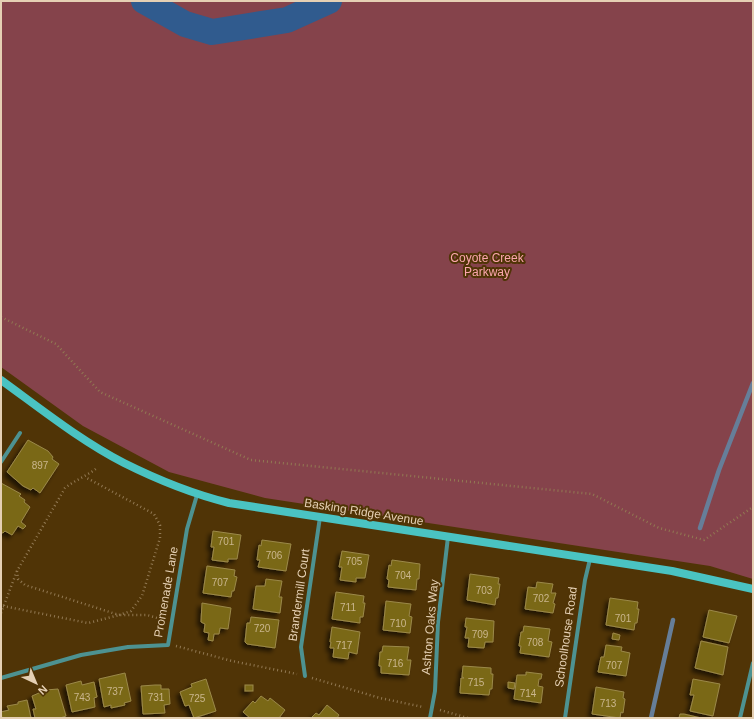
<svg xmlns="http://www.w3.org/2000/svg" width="754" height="719" font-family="Helvetica,sans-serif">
	<defs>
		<filter id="shadow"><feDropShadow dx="-3.5" dy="3.5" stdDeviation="2" flood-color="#0009"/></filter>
	</defs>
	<rect width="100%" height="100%" fill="#503406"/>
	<polygon fill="#85434b" points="1,1 753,1 753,579 710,566 265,498 169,472 83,426 1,367"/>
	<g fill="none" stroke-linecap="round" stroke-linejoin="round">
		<g stroke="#667e99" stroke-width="4.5">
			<polyline points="700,528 719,470 753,383"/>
			<polyline points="651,718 673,620"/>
		</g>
		<polyline stroke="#305b8e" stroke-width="26" points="144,1 185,24 212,32 287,20 329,1"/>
	</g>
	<g fill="#7a6718" stroke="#9b8949" filter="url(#shadow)">
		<polygon points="28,440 48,451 53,457 52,459 59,464 40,493 33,488 31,490 23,486 7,472"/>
		<polygon points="1,483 21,494 19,496 25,500 24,502 30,507 21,522 26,526 23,529 18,526 12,535 5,531 3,533 1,532"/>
		<polygon points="213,531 241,535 237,559 228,559 228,562 212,560 214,547 211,547"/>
		<polygon points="262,540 291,544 286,571 258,567 260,560 257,560 259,545 261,546"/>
		<polygon points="342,551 369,555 365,578 356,578 356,582 340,580 342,567 339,567"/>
		<polygon points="392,560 420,564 419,579 417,579 416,590 388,587 389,580 387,579 389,565 391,566"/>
		<polygon points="207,566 235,570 234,576 237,577 234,591 232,591 231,597 203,593"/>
		<polygon points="470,574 499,578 498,584 500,584 498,598 496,598 495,605 467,600"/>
		<polygon points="266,579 282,581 279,597 282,597 280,613 253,609 256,586 265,586"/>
		<polygon points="537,582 553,584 551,593 556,593 553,603 555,604 553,613 525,609 528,587 536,588"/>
		<polygon points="336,592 364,596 363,603 365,603 363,617 360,617 360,623 332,619"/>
		<polygon points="610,598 638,602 637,609 639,609 637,623 635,623 634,630 606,625"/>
		<polygon points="386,601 411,604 409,616 412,617 410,633 383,630"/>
		<polygon points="202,603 231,608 228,629 220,628 219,634 214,634 213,641 208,640 209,633 204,632 205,624 201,622"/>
		<polygon points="709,610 737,616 729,643 703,637"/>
		<polygon points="251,617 279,620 275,648 247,644 245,642 247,623 250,623"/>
		<polygon points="466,618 494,621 493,642 485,642 484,648 468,647 469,638 465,638 467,627 465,627"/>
		<polygon points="524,626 550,629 548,641 552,642 549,657 520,653 521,646 519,646 521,632 523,632"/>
		<polygon points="332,627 360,632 357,654 349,652 348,659 333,657 334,648 330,648 331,642 330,642"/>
		<polygon points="613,633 620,635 619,640 612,639"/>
		<polygon points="701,641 728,647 723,675 695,668"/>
		<polygon points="606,645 622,647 621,651 630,653 626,676 598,672 601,657 604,657"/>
		<polygon points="383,646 409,647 407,660 411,660 409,675 381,673 381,666 379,666 380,652 382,652"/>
		<polygon points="463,666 491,668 491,674 493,674 492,689 490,689 489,695 460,693 461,678 464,678 462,677"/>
		<polygon points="526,672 542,674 541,679 539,679 538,686 543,687 541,703 514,699 517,675 526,675"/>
		<polygon points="125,673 131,701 124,703 125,705 111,708 111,705 104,707 99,679"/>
		<polygon points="206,679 216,711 194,718 189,705 185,706 180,692 192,687 191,684"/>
		<polygon points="693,679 720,684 713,716 690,711 694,695 690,695"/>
		<polygon points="81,681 82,685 94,682 97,697 94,698 95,707 72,712 66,685"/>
		<polygon points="508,682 515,683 514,689 508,688"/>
		<polygon points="155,685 161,685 161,689 169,689 170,704 164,705 165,713 143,714 141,686"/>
		<rect x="245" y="685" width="8" height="6"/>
		<polygon points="596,687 624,692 623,698 625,699 623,713 621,712 620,718 592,714"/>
		<polygon points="58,689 66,716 60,718 35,718 33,709 36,709 32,696 46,690"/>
		<polygon points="261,696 268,701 270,698 285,710 279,718 250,718 243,712 253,701 255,703"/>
		<polygon points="27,700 31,718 2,718 1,712 9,710 7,706 18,704 18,702"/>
		<polygon points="327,705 339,715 337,718 311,718 316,713 319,715"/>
		<polygon points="680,714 684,714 701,718 679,718"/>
	</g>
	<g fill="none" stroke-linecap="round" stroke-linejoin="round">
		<g stroke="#927953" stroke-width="2.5" stroke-dasharray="1 3" stroke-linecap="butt">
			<polyline points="1,317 56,344 100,392 251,460 592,494 659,528 704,540 753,507"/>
			<polyline points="17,571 18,579 25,585 119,615 131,611 142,596 160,538 160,525 154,514 85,477"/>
			<polyline points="3,606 88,623 119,615 147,615 164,620"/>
			<path d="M1 613 17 571 65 488C75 480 87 476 97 468"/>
			<polyline points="176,646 232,661 297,674"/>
			<polyline points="312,678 380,698 423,707"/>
			<polyline points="440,710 468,718"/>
		</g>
		<g stroke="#4d9291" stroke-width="4">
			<polyline points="1,462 20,433"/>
			<polyline points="305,676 301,647 320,517"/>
			<polyline points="1,678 81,655 128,647 168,645 187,529 197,495"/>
			<polyline points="430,718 435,691 438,622 448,537"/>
			<polyline points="565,718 585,580 590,559"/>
			<polyline points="740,718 753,663"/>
		</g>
		<path stroke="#4ac3c2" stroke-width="8" d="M1 380C41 409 81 441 124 463 158 480 193 494 229 503L672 571 753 589"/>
	</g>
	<g text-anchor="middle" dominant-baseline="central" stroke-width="4" stroke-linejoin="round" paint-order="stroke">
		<g font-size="10" fill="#cab68d">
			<text x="40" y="465">897</text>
			<text x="226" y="541">701</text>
			<text x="274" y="555">706</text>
			<text x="354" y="561">705</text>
			<text x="403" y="575">704</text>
			<text x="220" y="582">707</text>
			<text x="484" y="590">703</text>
			<text x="541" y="598">702</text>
			<text x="348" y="607">711</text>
			<text x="623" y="618">701</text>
			<text x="398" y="623">710</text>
			<text x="262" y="628">720</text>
			<text x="480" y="634">709</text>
			<text x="535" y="642">708</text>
			<text x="344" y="645">717</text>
			<text x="395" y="663">716</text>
			<text x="614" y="665">707</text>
			<text x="476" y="682">715</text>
			<text x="115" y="691">737</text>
			<text x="528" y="693">714</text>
			<text x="82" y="697">743</text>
			<text x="156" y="697">731</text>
			<text x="197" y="698">725</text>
			<text x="608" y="703">713</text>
		</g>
		<g font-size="12" fill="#fba6ad" stroke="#503406">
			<text x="487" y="258">Coyote Creek<tspan x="487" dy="14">Parkway</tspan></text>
		</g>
		<g font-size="12" fill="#e5d0b4" stroke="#503406">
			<text transform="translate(364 512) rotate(9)">Basking Ridge Avenue</text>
			<text transform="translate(166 592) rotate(-80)">Promenade Lane</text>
			<text transform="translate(299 595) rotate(-82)">Brandermill Court</text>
			<text transform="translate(430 627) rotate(-85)">Ashton Oaks Way</text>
			<text transform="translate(566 637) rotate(-82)">Schoolhouse Road</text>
		</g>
	</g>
	<rect width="754" height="719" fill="none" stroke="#e5d0b4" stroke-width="4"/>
	<g transform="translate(36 683) rotate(136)" stroke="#503406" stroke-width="3" paint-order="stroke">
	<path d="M0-3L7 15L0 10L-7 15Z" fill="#e5d0b4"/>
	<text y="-6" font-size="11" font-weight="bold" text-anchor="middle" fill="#e5d0b4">N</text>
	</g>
</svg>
